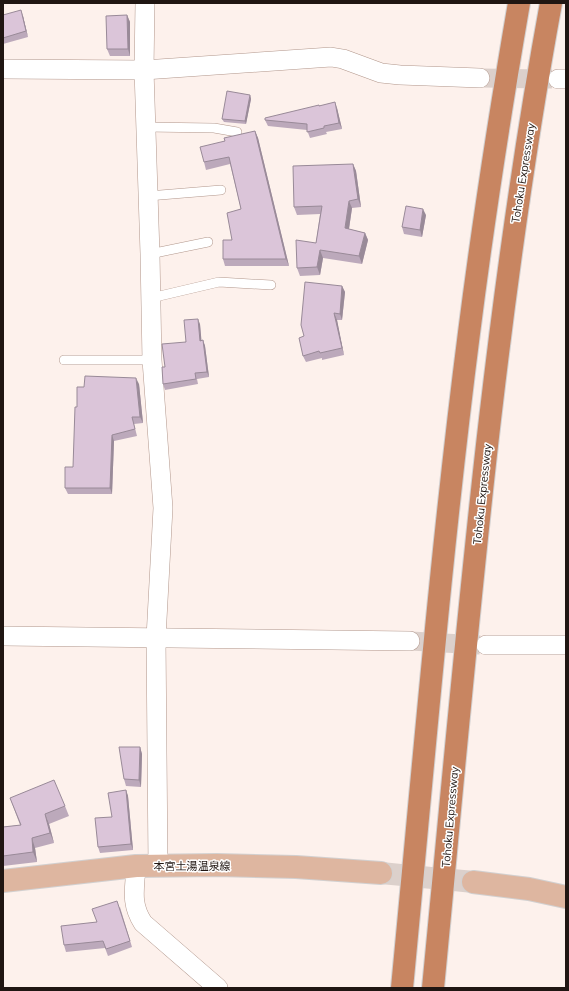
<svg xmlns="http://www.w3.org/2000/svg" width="569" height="991" font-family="Mulish,'Noto Sans JP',sans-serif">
	<rect width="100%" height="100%" fill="#fdf1ec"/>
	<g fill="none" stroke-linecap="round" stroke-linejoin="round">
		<g stroke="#dcd0cb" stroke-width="19" stroke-dasharray="19 10" stroke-linecap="butt">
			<polyline points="480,78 552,79"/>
			<polyline points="410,641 480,645"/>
		</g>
		<polyline stroke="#dcd0cb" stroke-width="22" stroke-dasharray="22 11" stroke-linecap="butt" points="381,873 473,882"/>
		<g stroke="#b2978c" stroke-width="10">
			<g id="service">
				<polyline points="146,127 214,128 237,132"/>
				<polyline points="148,196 221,190"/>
				<polyline points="150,254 208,242"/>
				<polyline points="151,298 219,282 271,285"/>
				<polyline points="64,360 152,360"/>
			</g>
		</g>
		<g stroke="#b2978c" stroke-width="20">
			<g id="minor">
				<polyline points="145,3 144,70 150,254 152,360 163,508 156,638 158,866"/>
				<polyline points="3,69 144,70 331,57 343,59 381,73 400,75 480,78"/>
				<polyline points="558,79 566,79"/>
				<polyline points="3,636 410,641"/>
				<polyline points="486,645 566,645"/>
				<path d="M136 866C135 888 130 903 143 923L218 988"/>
			</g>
		</g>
		<g stroke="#d2d0d0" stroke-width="24">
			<g id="primary">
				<polyline points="3,881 136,866 217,865 296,867 381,873"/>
				<polyline points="473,882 529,889 566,897"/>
			</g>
		</g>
		<g stroke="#d2d0d0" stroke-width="24">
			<g id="motorway">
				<path d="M402 988C423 770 441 551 469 333 483 223 500 113 519 3"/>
				<path d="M433 988C465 659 491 329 551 3"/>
			</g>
		</g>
		<use href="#service" stroke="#fff" stroke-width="9"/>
		<use href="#minor" stroke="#fff" stroke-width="19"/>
		<use href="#primary" stroke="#deb6a0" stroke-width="22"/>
		<use href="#motorway" stroke="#c88561" stroke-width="22"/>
	</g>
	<g fill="#bca9bb">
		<polygon points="3,15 23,16 28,37 3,44"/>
		<polygon points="127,15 130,22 130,56 110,56 107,49"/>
		<polygon points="250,95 251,99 246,124 224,122 222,119"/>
		<polygon points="319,106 337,108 342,129 326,132 327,134 310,138 307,130 268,126 265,120"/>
		<polygon points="255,131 258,138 289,266 225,266 223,259 232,240 241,209 230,164 206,170 204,162 225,141"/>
		<polygon points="353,164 356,171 361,207 352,208 349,229 365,233 368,240 362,264 323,258 320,275 300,276 297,268 316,243 320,214 297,215 294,207"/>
		<polygon points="426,215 422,237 404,234 402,227"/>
		<polygon points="342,286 345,292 342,320 337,320 344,355 322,360 322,358 306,362 303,356 304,336"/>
		<polygon points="200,324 201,341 203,340 205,346 209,377 197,379 198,384 165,390 163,384 165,367"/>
		<polygon points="139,384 143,423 134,424 137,436 114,441 112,494 68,494 65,488 73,467"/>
		<polygon points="140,747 142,754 141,787 126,786 124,779"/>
		<polygon points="126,790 128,796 133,850 100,853 98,847 112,817"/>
		<polygon points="10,798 65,806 69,816 49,824 54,843 35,848 37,862 3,866 3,827 20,825"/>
		<polygon points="120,907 132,947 108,956 105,948 66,952 64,945 97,922"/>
	</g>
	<g fill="#998a98">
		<polygon points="21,10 23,16 28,37 26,31"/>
		<polygon points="127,15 130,22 130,56 128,49"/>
		<polygon points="250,95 251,99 246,124 245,121"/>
		<polygon points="335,102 337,108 342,129 339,123"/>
		<polygon points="255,131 258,138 289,266 286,259"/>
		<polygon points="353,164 356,171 361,207 358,199"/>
		<polygon points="349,201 352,208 348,235 345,228"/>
		<polygon points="423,209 426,215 422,237 420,230"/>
		<polygon points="365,233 368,240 362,264 359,256"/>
		<polygon points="320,250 323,258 320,275 317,267"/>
		<polygon points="342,286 345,292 342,320 340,314"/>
		<polygon points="334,313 337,320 344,355 342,348"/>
		<polygon points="198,319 200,324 202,346 200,341"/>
		<polygon points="203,340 205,346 209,377 207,372"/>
		<polygon points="136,378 139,384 143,423 140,417"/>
		<polygon points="112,435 114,441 112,494 110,488"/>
		<polygon points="140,747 142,754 141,787 139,780"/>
		<polygon points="126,790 128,796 133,850 131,844"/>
		<polygon points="45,814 49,824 54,843 50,833"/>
		<polygon points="32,838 35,848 37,862 33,852"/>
	</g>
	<g fill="#dbc5d9" stroke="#998a98">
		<polygon points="21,10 26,31 3,38 3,15"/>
		<polygon points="127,15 128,49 107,49 106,16"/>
		<polygon points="227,91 250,95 245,121 222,119"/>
		<polygon points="335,102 339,123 324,126 324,128 307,132 307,124 265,120 265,118 319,105 319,106"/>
		<polygon points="255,131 286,259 223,259 223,240 232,240 227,213 241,209 229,157 204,162 200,147 225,141 224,138"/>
		<polygon points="353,164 358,199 349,201 345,228 365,233 359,256 320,250 317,267 297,268 296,240 316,243 322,206 294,207 293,166"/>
		<polygon points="406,206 423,209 420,230 402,227"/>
		<polygon points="305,282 342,286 340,314 334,313 342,348 320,353 319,351 303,356 299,338 304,336 301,325"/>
		<polygon points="198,319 200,341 203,340 207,372 195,373 196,379 163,384 162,367 165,367 162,344 186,342 184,320"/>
		<polygon points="85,376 136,378 140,417 132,417 135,429 112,435 110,488 65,488 65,467 73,467 75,407 77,407 77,387 84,387"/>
		<polygon points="119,747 140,747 139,780 124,779"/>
		<polygon points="54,780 65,806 45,814 50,833 32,838 33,852 3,856 3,827 21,825 10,798"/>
		<polygon points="126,790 131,844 98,847 95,818 112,817 108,793"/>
		<polygon points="117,901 130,941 106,949 103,941 64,945 61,926 97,922 92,909"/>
	</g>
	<g text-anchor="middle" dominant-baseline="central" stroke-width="3" stroke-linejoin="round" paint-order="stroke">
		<g font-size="11" fill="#201612" stroke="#fff">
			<text transform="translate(523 173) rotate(-81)">Tohoku Expressway</text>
			<text transform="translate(482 494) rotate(-84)">Tohoku Expressway</text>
			<text transform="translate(450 817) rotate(-85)">Tohoku Expressway</text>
			<text x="192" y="866">本宮土湯温泉線</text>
		</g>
	</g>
	<rect width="569" height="991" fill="none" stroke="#201612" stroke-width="8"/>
</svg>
